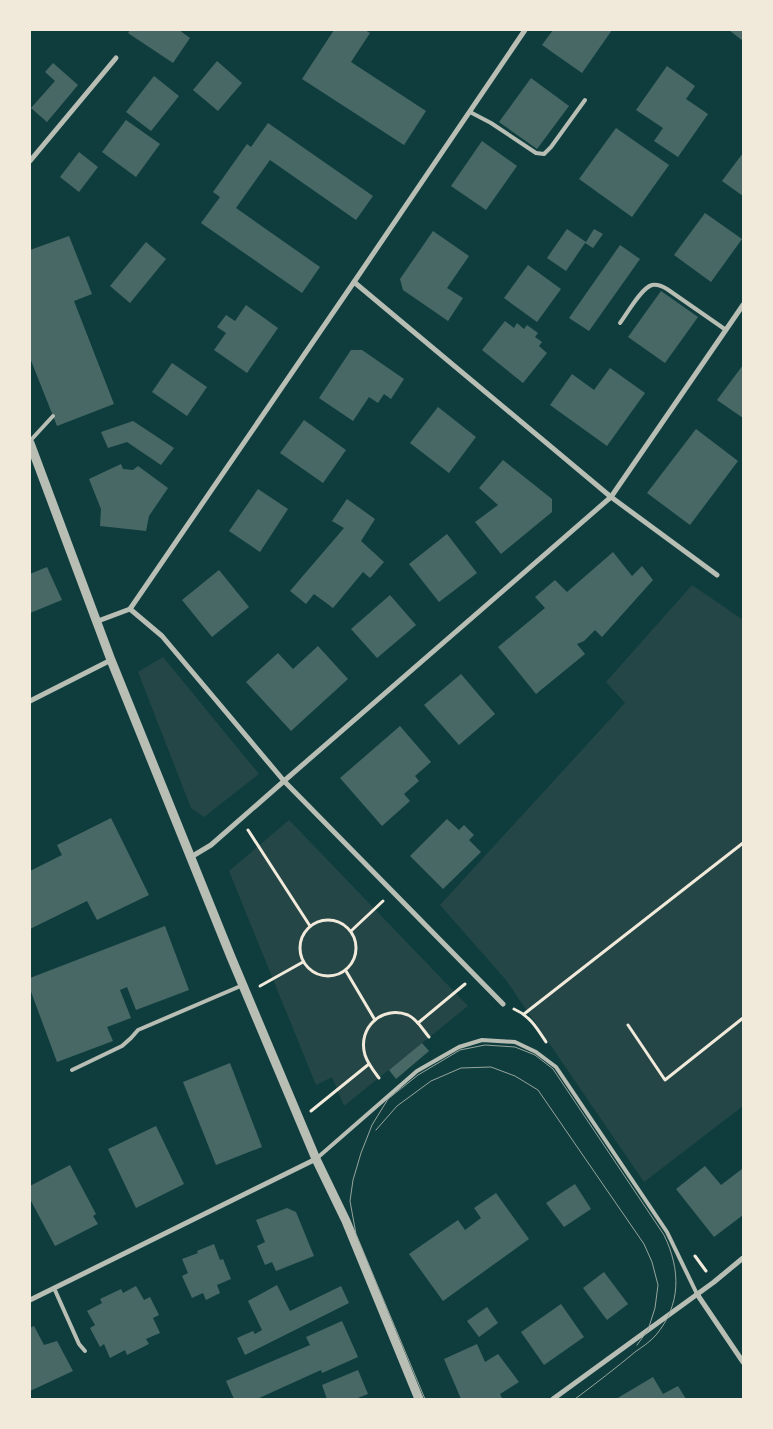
<svg xmlns="http://www.w3.org/2000/svg" width="773" height="1429" font-family="Barlow,sans-serif">
	<rect width="100%" height="100%" fill="#0f3d3e"/>
	<g fill="#244646">
		<polygon points="692,585 743,620 743,1106 644,1182 506,980 440,905 625,703 606,682"/>
		<polygon points="163,657 259,774 204,817 191,808 138,672"/>
		<polygon points="289,820 468,1006 344,1106 332,1077 316,1085 229,871"/>
	</g>
	<g fill="#486865">
		<polygon points="130,30 179,30 190,38 173,63 128,33"/>
		<polygon points="334,30 365,30 370,33 351,62 426,111 404,145 302,79"/>
		<polygon points="553,30 612,30 582,73 542,45"/>
		<polygon points="729,30 743,30 743,41"/>
		<polygon points="217,61 242,83 218,111 193,90"/>
		<polygon points="53,63 78,85 47,122 31,108 55,81 45,72"/>
		<polygon points="667,66 695,86 686,99 708,114 678,157 654,141 663,128 636,110"/>
		<polygon points="154,76 179,96 151,131 126,112"/>
		<polygon points="531,78 569,106 537,149 499,122"/>
		<polygon points="126,120 160,144 136,177 102,152"/>
		<polygon points="268,123 373,196 356,220 270,160 236,208 320,267 302,293 201,223 220,197 213,192 247,144 251,147"/>
		<polygon points="616,128 669,165 632,217 579,179"/>
		<polygon points="482,141 517,166 486,210 451,186"/>
		<polygon points="79,152 98,167 79,192 60,177"/>
		<polygon points="743,153 743,196 722,181"/>
		<polygon points="705,213 742,239 711,282 674,255"/>
		<polygon points="567,229 586,242 594,229 603,234 593,248 585,243 566,271 547,258"/>
		<polygon points="433,231 469,256 447,288 463,298 448,321 403,290 400,279"/>
		<polygon points="69,236 92,294 74,301 114,404 57,426 30,358 30,250"/>
		<polygon points="146,242 166,259 130,303 110,286"/>
		<polygon points="620,245 640,259 589,331 569,318"/>
		<polygon points="528,265 561,289 537,322 504,298"/>
		<polygon points="661,291 698,317 665,363 628,337"/>
		<polygon points="246,305 278,328 247,373 214,350 226,333 217,327 226,315 235,321"/>
		<polygon points="505,321 514,328 517,323 524,329 527,325 538,333 535,337 542,342 539,346 547,353 523,383 482,350"/>
		<polygon points="351,350 362,350 404,379 391,399 384,394 378,403 369,397 353,421 319,398"/>
		<polygon points="172,363 207,387 187,416 152,392"/>
		<polygon points="743,365 743,418 717,400"/>
		<polygon points="610,368 645,393 607,446 550,405 572,374 594,390"/>
		<polygon points="438,407 476,437 449,473 410,443"/>
		<polygon points="304,420 346,450 323,483 280,453"/>
		<polygon points="133,421 174,448 161,465 127,442 108,448 101,432"/>
		<polygon points="696,429 738,461 690,525 647,493"/>
		<polygon points="503,460 552,499 552,512 501,554 475,522 498,505 479,488"/>
		<polygon points="121,464 123,469 133,470 138,466 168,488 149,516 146,531 100,526 101,509 89,479"/>
		<polygon points="258,489 288,509 260,552 229,531"/>
		<polygon points="347,499 375,519 361,541 384,562 370,578 363,572 333,608 314,594 306,604 290,591 344,528 332,521"/>
		<polygon points="447,534 477,573 439,602 409,564"/>
		<polygon points="613,552 632,576 642,566 653,580 602,637 595,630 584,641 577,644 585,654 536,694 498,647 545,608 535,597 555,580 567,592"/>
		<polygon points="47,567 62,600 30,613 30,574"/>
		<polygon points="219,570 249,607 212,637 182,600"/>
		<polygon points="390,595 416,625 377,658 351,629"/>
		<polygon points="318,646 348,679 291,731 246,682 278,653 293,669"/>
		<polygon points="461,674 495,714 459,745 424,705"/>
		<polygon points="400,726 431,762 415,776 419,781 404,794 410,801 382,826 340,778"/>
		<polygon points="111,818 149,895 97,920 87,901 30,929 30,871 62,855 57,845"/>
		<polygon points="447,819 459,830 464,825 474,835 469,840 481,852 443,889 410,856"/>
		<polygon points="165,926 189,990 136,1010 127,987 120,990 131,1018 107,1027 113,1041 57,1062 30,989 30,978"/>
		<polygon points="422,1043 429,1051 396,1079 389,1070"/>
		<polygon points="230,1063 262,1147 216,1165 183,1082"/>
		<polygon points="156,1126 184,1184 136,1208 108,1149"/>
		<polygon points="70,1165 96,1214 93,1216 98,1224 55,1246 30,1199 30,1186"/>
		<polygon points="705,1166 721,1185 742,1169 743,1170 743,1215 714,1237 676,1189"/>
		<polygon points="575,1184 591,1209 564,1227 546,1203"/>
		<polygon points="496,1193 529,1239 443,1301 409,1254 458,1220 465,1230 481,1218 474,1208"/>
		<polygon points="287,1208 296,1212 314,1256 276,1271 272,1262 265,1265 257,1246 265,1242 256,1220"/>
		<polygon points="214,1244 220,1260 223,1259 231,1279 217,1285 220,1293 206,1300 203,1293 192,1298 182,1276 188,1273 182,1259 198,1253 197,1251"/>
		<polygon points="604,1272 628,1304 607,1320 583,1288"/>
		<polygon points="277,1285 290,1311 341,1286 349,1303 245,1355 237,1338 253,1331 255,1334 262,1330 248,1301"/>
		<polygon points="136,1286 144,1300 150,1297 159,1315 153,1318 160,1333 146,1339 149,1344 127,1355 125,1350 110,1358 104,1344 100,1347 90,1328 95,1325 87,1311 102,1303 100,1299 121,1289 123,1293"/>
		<polygon points="561,1304 584,1337 544,1365 521,1332"/>
		<polygon points="487,1307 498,1323 479,1337 467,1321"/>
		<polygon points="342,1321 358,1357 322,1373 321,1370 257,1399 234,1399 226,1381 310,1345 306,1337"/>
		<polygon points="34,1326 44,1345 57,1341 73,1371 30,1391 30,1328"/>
		<polygon points="477,1344 485,1362 498,1354 519,1382 500,1394 502,1398 461,1399 444,1359"/>
		<polygon points="358,1370 368,1394 355,1399 327,1399 322,1385"/>
		<polygon points="653,1377 663,1394 678,1386 686,1399 616,1399"/>
	</g>
	<g fill="none" stroke-linecap="round" stroke-linejoin="round">
		<g stroke="#f1e9da" stroke-width="3">
			<polyline points="248,830 310,926"/>
			<circle cx="328" cy="948" r="28"/>
			<polyline points="351,931 383,901"/>
			<polyline points="346,971 375,1020"/>
			<polyline points="260,986 303,962"/>
			<path d="M514 1009C530 1016 537 1028 546 1042"/>
			<polyline points="524,1014 743,843"/>
			<polyline points="418,1023 465,984"/>
			<polyline points="628,1025 665,1080 743,1018"/>
			<path d="M379 1078C373 1070 368 1064 365 1055 357 1028 382 1005 408 1015 417 1019 423 1030 429 1037"/>
			<polyline points="311,1111 369,1064"/>
			<polyline points="695,1256 706,1271"/>
		</g>
		<g stroke="#b8beb3" stroke-width="4">
			<polyline points="470,112 491,123 536,153 544,154 551,147 585,100"/>
			<path d="M620 323C627 314 641 288 652 285 658 284 662 286 667 289L726 330"/>
			<polyline points="30,441 53,416"/>
			<polyline points="72,1070 122,1046 131,1038 138,1030 243,985"/>
			<polyline points="316,1159 417,1071 459,1047 482,1040 515,1042 536,1052 556,1067 667,1232 697,1294"/>
			<polyline points="54,1288 79,1344 85,1351"/>
		</g>
		<g stroke="#b8beb3" stroke-width="5">
			<polyline points="30,161 116,58"/>
			<polyline points="354,282 611,497 717,575"/>
			<polyline points="130,609 162,636 284,781 503,1004"/>
			<polyline points="98,621 130,609 354,282 525,30"/>
			<polyline points="30,701 111,660"/>
			<polyline points="191,857 211,845 284,781 611,497 743,305"/>
			<polyline points="697,1294 743,1362"/>
			<polyline points="30,1300 316,1159"/>
			<polyline points="553,1399 714,1282 743,1258"/>
		</g>
		<polyline stroke="#b8beb3" stroke-width="9" points="30,443 111,660 231,957 316,1159 346,1221 419,1399"/>
		<g stroke="#97a49c" stroke-width="1">
			<polyline points="376,1130 397,1106 431,1081 461,1068 491,1067 515,1076 538,1090 644,1244 652,1262 658,1285 655,1308 648,1330 637,1345"/>
			<path d="M425 1399 356 1234 350 1201 353 1180 361 1153 372 1125 388 1099 418 1075 460 1050 485 1045 515 1047 535 1055 553 1069 664 1235C681 1270 681 1305 656 1335 650 1342 642 1347 635 1352 616 1368 595 1384 575 1399"/>
		</g>
	</g>
	<rect width="773" height="1429" fill="none" stroke="#f1e9da" stroke-width="62"/>
</svg>
